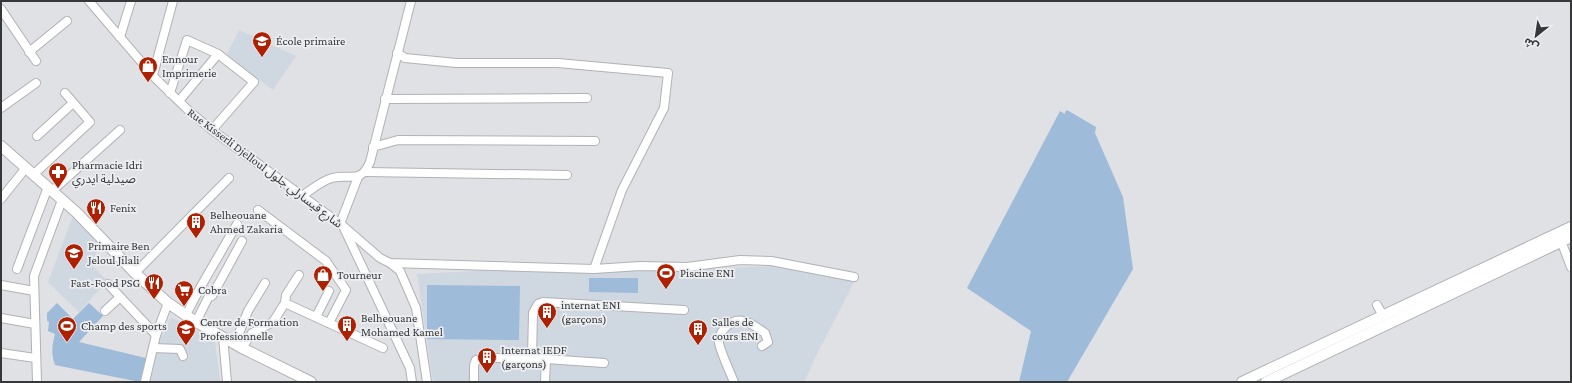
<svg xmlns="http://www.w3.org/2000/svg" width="1572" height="383" font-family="'Crimson Pro','Noto Sans Arabic',serif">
	<rect width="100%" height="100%" fill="#dfe1e4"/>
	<g fill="#cfd7e0">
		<polygon points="239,30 296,56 273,90 226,56"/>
		<polygon points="73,216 101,246 90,263 107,281 79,312 48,282"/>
		<polygon points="776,266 855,280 817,354 804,382 433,382 417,274 516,269 524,271 636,271"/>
		<polygon points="171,317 215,341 220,382 146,382 155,351"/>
	</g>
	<g fill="#9ebbda">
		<polygon points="1067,110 1096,127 1095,133 1123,197 1133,269 1067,382 1019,382 1031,331 967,288 1060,111 1065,114 1065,112"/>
		<polygon points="589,278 638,278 638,293 589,292"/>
		<polygon points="427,285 520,286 519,340 427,339"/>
		<path d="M57 303 73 319 89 303 103 316 79 342 146 358 140 382 55 365C51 354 52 345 55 334L48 331 49 322 47 321V313Z"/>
	</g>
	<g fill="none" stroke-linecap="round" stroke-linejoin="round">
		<g stroke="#b0b2b5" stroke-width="10">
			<g id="minor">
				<polyline points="89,1 156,79 189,111 212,130 343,226 410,368 412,382"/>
				<polyline points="1,9 36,61"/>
				<polyline points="120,37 131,1"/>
				<polyline points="29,52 67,21"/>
				<polyline points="397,53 405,58 456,63 558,63 668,73 664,108 622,190 594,269"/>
				<polyline points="153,75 173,1"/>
				<polyline points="170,93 187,40 218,54 254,82 212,130"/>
				<polyline points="385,99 587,98"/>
				<polyline points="179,101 218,54"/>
				<polyline points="1,108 36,83"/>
				<polyline points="37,136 73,103"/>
				<polyline points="373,147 398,140 595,141"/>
				<polyline points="366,172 567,175"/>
				<polyline points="33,175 90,122 65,93"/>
				<polyline points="52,191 120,130"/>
				<path d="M302 196C311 190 321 181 332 178 351 173 360 185 370 162L411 1"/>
				<polyline points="1,199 25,169"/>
				<polyline points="258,210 326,261 346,290 329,323"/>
				<polyline points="340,224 358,177"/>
				<polyline points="343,226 380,258 390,263 594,269 640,266 687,267 740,260 771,261 854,277"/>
				<polyline points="1561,241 1571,267"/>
				<polyline points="390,263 400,271 416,308 427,382"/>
				<polyline points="17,269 48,187"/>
				<polyline points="135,273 229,178"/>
				<polyline points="108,284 156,335"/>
				<polyline points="1,285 34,291"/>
				<polyline points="285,303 383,348"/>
				<polyline points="1377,305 1383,316"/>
				<polyline points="105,311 120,297"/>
				<polyline points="186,315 200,288 237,224"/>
				<polyline points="316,317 329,291"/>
				<polyline points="1,318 35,324"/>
				<polyline points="196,322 210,294 212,296 242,241"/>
				<polyline points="223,337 227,382"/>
				<polyline points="235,343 248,311 265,283"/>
				<polyline points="153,348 180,349 183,356"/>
				<polyline points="242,348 252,333 273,322 285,303 286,295 299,275"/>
				<polyline points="1,353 35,358"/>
				<polyline points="532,358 604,363"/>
				<polyline points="37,382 34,276 62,200"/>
				<polyline points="145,382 156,335 168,303"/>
				<polyline points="474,382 474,365 476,360 483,358 532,358 533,313 538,304 543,302 684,310"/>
				<polyline points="545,382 546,359"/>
				<path d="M734 382C730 372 721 353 719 343 719 338 721 332 724 329 738 313 751 323 765 333L768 342 762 346"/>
			</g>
		</g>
		<g stroke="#b0b2b5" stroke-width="12">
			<g id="major">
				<polyline points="1,146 76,212 135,273 168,303 196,322 242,348 311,382"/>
				<polyline points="1242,382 1571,227"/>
				<polyline points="1266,382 1571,237"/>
			</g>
		</g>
		<use href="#minor" stroke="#fff" stroke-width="8"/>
		<use href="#major" stroke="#fff" stroke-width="10"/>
	</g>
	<defs>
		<g id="school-pin" transform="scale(1)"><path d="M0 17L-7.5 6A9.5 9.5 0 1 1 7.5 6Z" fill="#ad2002" stroke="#eceef1"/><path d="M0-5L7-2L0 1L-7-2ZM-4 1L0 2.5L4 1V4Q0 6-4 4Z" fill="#fff"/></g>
		<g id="shop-pin" transform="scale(1)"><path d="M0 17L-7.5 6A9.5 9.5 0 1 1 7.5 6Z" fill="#ad2002" stroke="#eceef1"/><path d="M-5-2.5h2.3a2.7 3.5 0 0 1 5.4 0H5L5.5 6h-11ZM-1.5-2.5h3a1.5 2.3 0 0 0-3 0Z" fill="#fff"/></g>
		<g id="pharmacy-pin" transform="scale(1)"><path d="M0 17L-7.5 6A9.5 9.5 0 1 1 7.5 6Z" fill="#ad2002" stroke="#eceef1"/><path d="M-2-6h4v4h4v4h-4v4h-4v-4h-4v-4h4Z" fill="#fff"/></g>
		<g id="restaurant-pin" transform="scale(1)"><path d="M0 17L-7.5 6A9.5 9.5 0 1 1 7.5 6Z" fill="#ad2002" stroke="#eceef1"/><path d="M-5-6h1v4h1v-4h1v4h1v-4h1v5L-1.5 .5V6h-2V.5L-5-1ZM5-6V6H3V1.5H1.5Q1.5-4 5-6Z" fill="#fff"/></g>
		<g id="building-pin" transform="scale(1)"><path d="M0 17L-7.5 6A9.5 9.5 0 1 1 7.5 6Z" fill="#ad2002" stroke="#eceef1"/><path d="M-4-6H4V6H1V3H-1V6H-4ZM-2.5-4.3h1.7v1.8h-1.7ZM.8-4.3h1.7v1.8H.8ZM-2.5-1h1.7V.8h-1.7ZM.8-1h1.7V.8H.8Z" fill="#fff"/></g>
		<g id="stadium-pin" transform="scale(1)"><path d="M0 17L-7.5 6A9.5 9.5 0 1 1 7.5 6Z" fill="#ad2002" stroke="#eceef1"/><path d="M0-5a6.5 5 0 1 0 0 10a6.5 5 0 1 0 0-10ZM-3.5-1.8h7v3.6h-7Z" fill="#fff"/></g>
		<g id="supermarket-pin" transform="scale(1)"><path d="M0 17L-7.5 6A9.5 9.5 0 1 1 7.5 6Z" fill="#ad2002" stroke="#eceef1"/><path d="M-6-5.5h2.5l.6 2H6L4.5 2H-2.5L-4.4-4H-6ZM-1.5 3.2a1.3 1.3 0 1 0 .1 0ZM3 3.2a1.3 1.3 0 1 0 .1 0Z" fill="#fff"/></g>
		<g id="university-pin" transform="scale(1)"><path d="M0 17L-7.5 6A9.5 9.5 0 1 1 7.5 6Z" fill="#ad2002" stroke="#eceef1"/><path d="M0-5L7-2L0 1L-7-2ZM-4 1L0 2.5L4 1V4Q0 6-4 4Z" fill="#fff"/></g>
	</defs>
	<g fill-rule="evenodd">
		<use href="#school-pin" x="262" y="41"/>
		<use href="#shop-pin" x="148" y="66"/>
		<use href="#pharmacy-pin" x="58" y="172"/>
		<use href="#restaurant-pin" x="96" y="208"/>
		<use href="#building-pin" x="196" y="222"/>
		<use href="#school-pin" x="74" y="253"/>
		<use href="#stadium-pin" x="666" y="273"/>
		<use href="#shop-pin" x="323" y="275"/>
		<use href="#restaurant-pin" x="154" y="283"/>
		<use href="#supermarket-pin" x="184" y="290"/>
		<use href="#building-pin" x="547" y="312"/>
		<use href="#building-pin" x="347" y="325"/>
		<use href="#stadium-pin" x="67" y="326"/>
		<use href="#university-pin" x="186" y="329"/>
		<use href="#building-pin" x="698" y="329"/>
		<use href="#building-pin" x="487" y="357"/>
	</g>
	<g text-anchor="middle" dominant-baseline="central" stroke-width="3.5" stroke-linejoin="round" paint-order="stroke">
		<g font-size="12" fill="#363738" stroke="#eceef1" text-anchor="start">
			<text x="276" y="41">École primaire</text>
			<text x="162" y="59">Ennour<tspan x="162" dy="14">Imprimerie</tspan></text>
			<text x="72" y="165">Pharmacie Idri<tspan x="72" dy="14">صيدلية ايدري</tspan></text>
			<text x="110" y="208">Fenix</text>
			<text x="210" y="215">Belheouane<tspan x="210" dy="14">Ahmed Zakaria</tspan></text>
			<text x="88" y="246">Primaire Ben<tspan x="88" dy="14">Jeloul Jilali</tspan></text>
			<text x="680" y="273">Piscine ENI</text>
			<text x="337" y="275">Tourneur</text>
			<text x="140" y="283" text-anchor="end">Fast-Food PSG</text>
			<text x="198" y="290">Cobra</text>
			<text x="561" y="305">internat ENI<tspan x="561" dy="14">(garçons)</tspan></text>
			<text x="361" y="318">Belheouane<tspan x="361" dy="14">Mohamed Kamel</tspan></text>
			<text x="200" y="322">Centre de Formation<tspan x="200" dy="14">Professionnelle</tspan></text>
			<text x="712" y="322">Salles de<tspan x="712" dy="14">cours ENI</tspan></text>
			<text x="81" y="326">Champ des sports</text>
			<text x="501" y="350">Internat IEDF<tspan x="501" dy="14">(garçons)</tspan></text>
		</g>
		<g font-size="12" fill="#363738" stroke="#eceef1">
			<text transform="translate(265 168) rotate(37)">Rue Kisserli Djelloul شارع قيسارلي جلول</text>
		</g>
	</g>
	<rect width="1572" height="383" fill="none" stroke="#363738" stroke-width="4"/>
	<g transform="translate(1536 36) rotate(210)" stroke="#eceef1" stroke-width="3" paint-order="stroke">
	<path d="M0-3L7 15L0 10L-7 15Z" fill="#363738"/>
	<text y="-6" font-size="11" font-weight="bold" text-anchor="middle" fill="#363738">ش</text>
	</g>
</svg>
